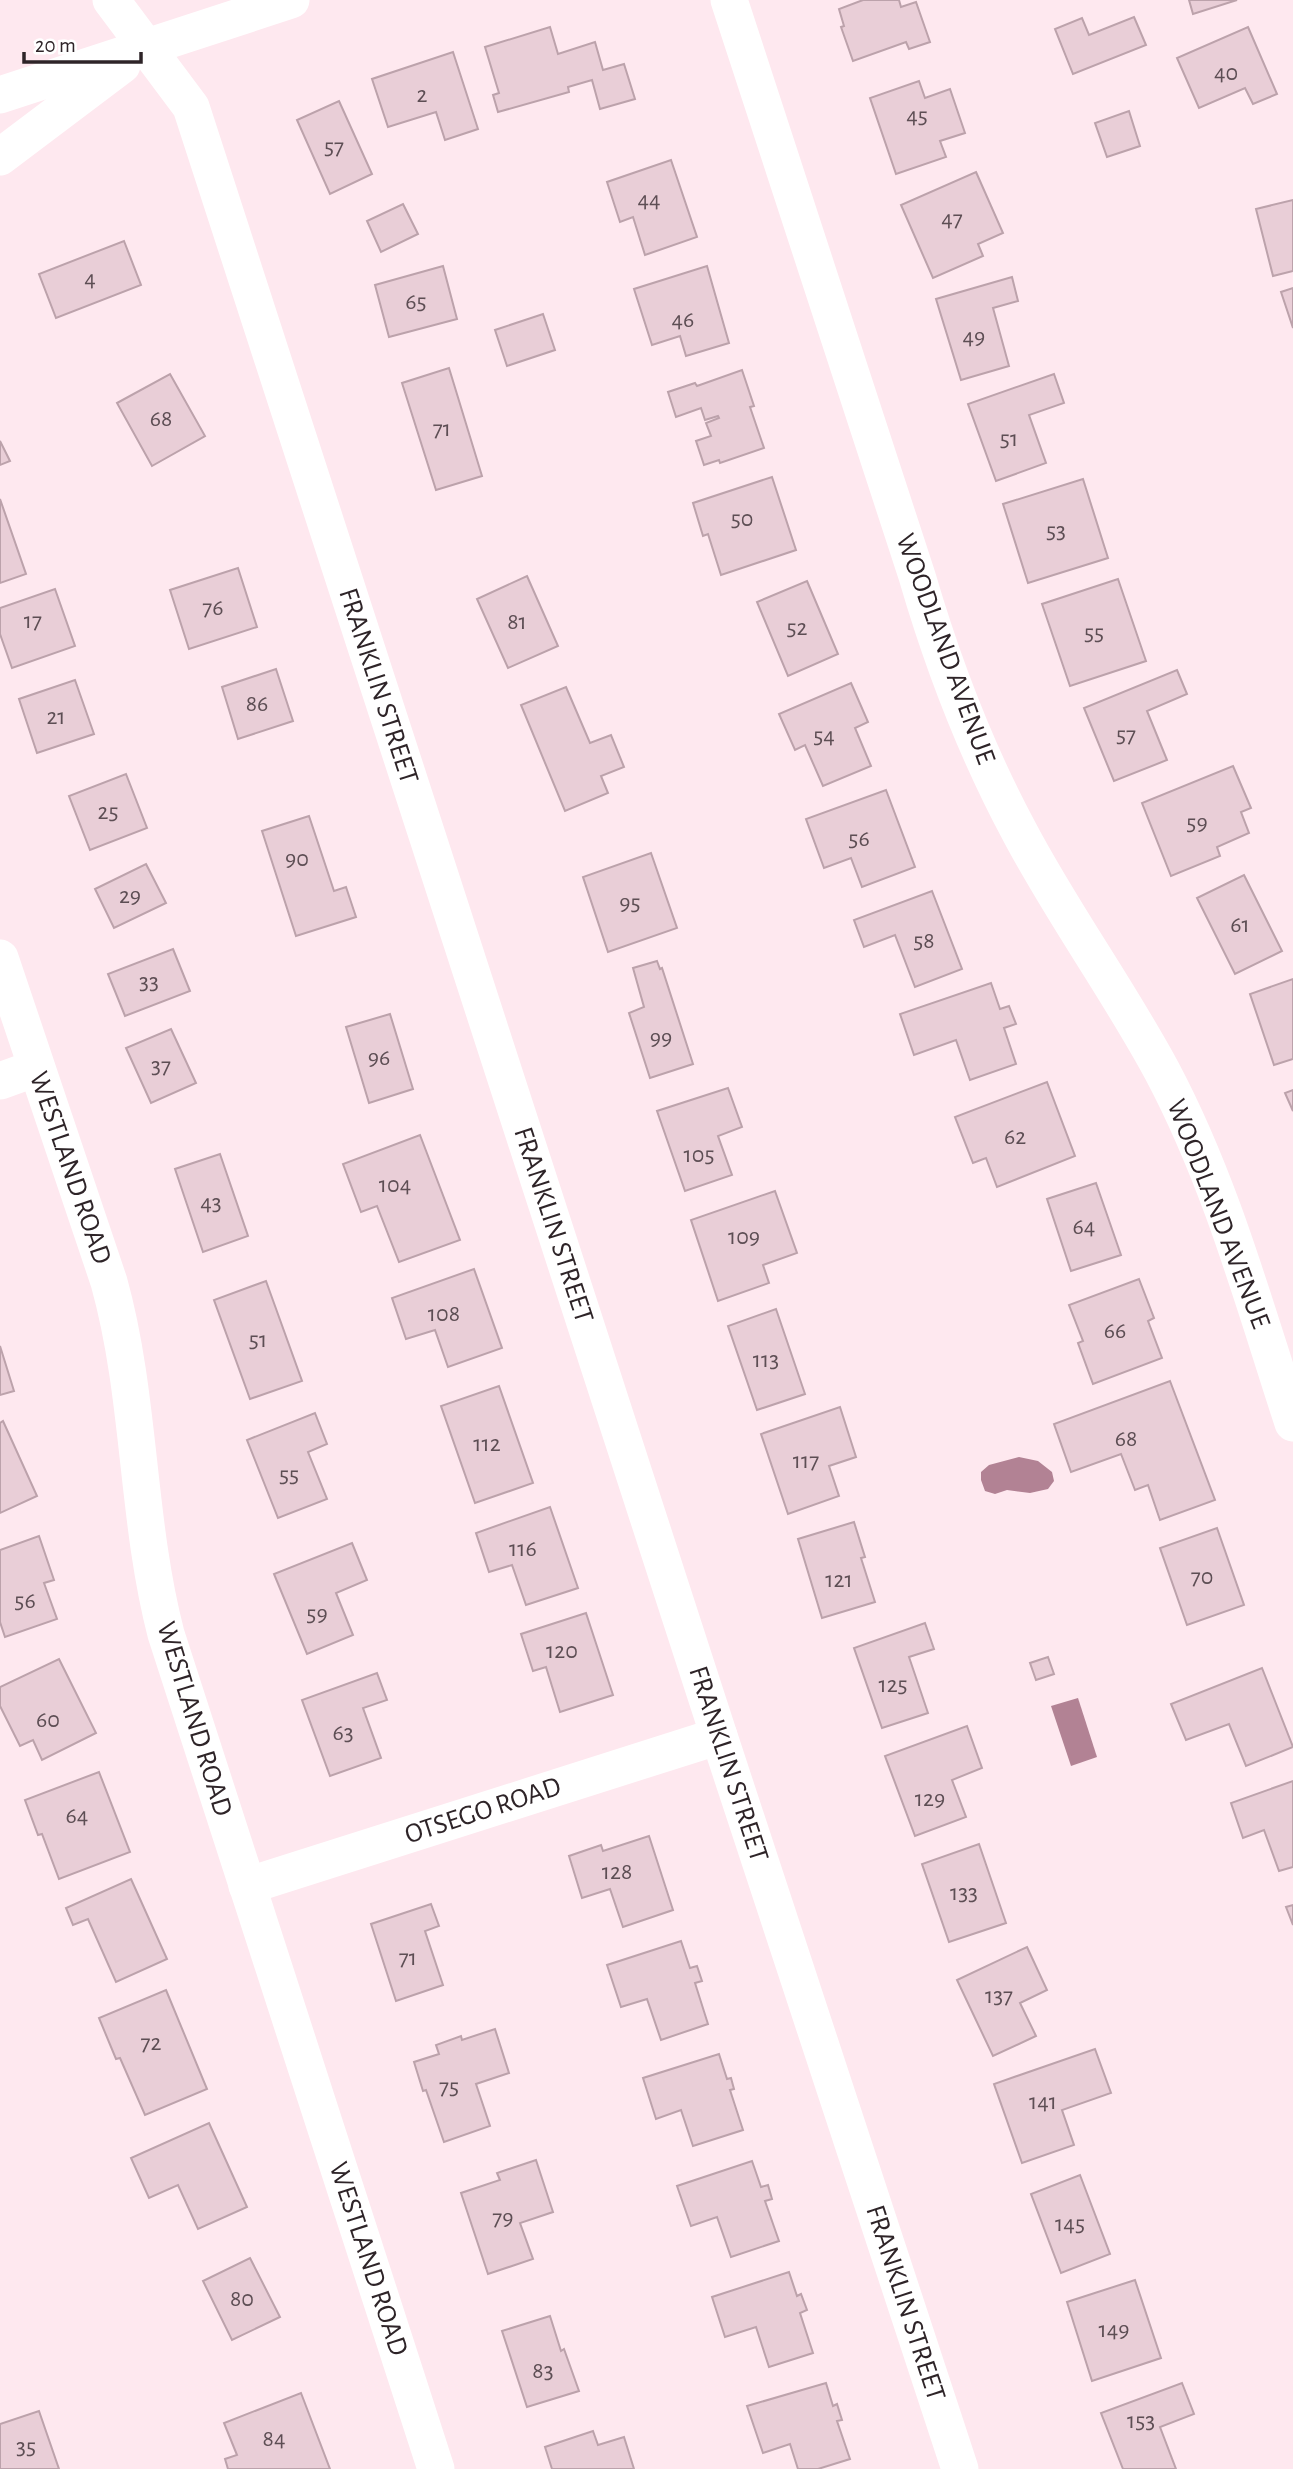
<svg xmlns="http://www.w3.org/2000/svg" width="1293" height="2469" font-family="'Alegreya Sans',sans-serif">
	<rect width="100%" height="100%" fill="#fee8ef"/>
	<g fill="#b28294">
		<polygon points="1019,1457 1038,1461 1052,1472 1054,1481 1048,1489 1030,1493 1007,1490 995,1494 985,1491 981,1480 981,1472 989,1465"/>
		<polygon points="1078,1698 1097,1757 1071,1766 1051,1706"/>
	</g>
	<g fill="#e9ced7" stroke="#bca2ab" stroke-width="2">
		<polygon points="863,0 899,0 901,7 916,2 930,42 909,49 906,42 853,61 841,27 844,26 839,9"/>
		<polygon points="1189,0 1237,0 1193,14"/>
		<polygon points="1134,17 1146,45 1073,74 1055,29 1082,18 1089,35"/>
		<polygon points="550,27 558,54 595,42 603,70 624,64 635,99 600,109 592,80 568,87 569,92 498,112 493,95 499,93 485,47"/>
		<polygon points="1248,27 1277,94 1253,104 1245,88 1199,108 1177,58"/>
		<polygon points="453,52 478,129 445,140 436,112 388,127 372,79"/>
		<polygon points="919,81 925,98 950,89 965,133 940,141 946,157 896,174 870,98"/>
		<polygon points="339,101 372,174 330,194 297,120"/>
		<polygon points="1129,111 1140,146 1107,157 1095,123"/>
		<polygon points="671,160 697,237 645,255 633,217 620,222 607,182"/>
		<polygon points="976,172 1003,233 978,244 983,256 933,278 901,205"/>
		<polygon points="1293,200 1293,271 1273,276 1256,209"/>
		<polygon points="403,204 418,234 381,252 367,221"/>
		<polygon points="124,241 141,285 56,318 39,274"/>
		<polygon points="443,266 457,319 389,337 375,285"/>
		<polygon points="707,266 729,343 686,356 680,336 652,345 634,289"/>
		<polygon points="1012,277 1018,301 993,308 1009,366 961,380 936,299"/>
		<polygon points="1293,288 1293,328 1281,292"/>
		<polygon points="543,314 555,350 507,366 495,330"/>
		<polygon points="449,368 482,476 436,490 402,383"/>
		<polygon points="742,370 754,406 750,407 764,448 720,463 719,460 704,465 696,441 711,436 706,423 719,418 718,416 705,420 701,408 676,417 668,392 695,383 697,386"/>
		<polygon points="170,374 205,436 152,466 117,403"/>
		<polygon points="1054,374 1064,403 1029,415 1046,463 996,481 968,404"/>
		<polygon points="0,441 10,461 0,465"/>
		<polygon points="772,477 796,550 721,575 708,534 703,536 693,503"/>
		<polygon points="1083,479 1108,558 1028,583 1003,504"/>
		<polygon points="0,499 26,574 0,583"/>
		<polygon points="238,568 257,627 189,649 170,590"/>
		<polygon points="527,576 558,646 508,668 477,599"/>
		<polygon points="1118,579 1146,661 1070,686 1042,604"/>
		<polygon points="807,581 838,654 788,676 757,602"/>
		<polygon points="55,589 75,646 12,668 0,634 0,608"/>
		<polygon points="276,669 293,721 238,739 222,687"/>
		<polygon points="1177,670 1187,694 1147,711 1167,760 1114,781 1084,708"/>
		<polygon points="75,680 94,734 37,753 19,699"/>
		<polygon points="851,683 868,722 855,728 871,766 823,786 805,745 795,750 779,714"/>
		<polygon points="566,687 590,743 611,735 624,767 601,776 608,793 565,811 521,705"/>
		<polygon points="1233,766 1251,808 1241,812 1249,833 1217,847 1220,856 1171,876 1142,803"/>
		<polygon points="126,774 147,828 90,850 69,796"/>
		<polygon points="886,790 915,867 862,887 851,858 824,868 806,819"/>
		<polygon points="309,816 334,891 346,887 356,917 296,936 262,831"/>
		<polygon points="651,853 677,928 608,952 583,877"/>
		<polygon points="146,864 166,903 114,928 95,889"/>
		<polygon points="1244,875 1282,951 1235,974 1197,898"/>
		<polygon points="932,891 962,969 915,987 895,935 864,947 854,920"/>
		<polygon points="173,949 190,991 125,1016 108,974"/>
		<polygon points="657,961 660,969 662,968 693,1064 650,1078 629,1013 644,1007 633,968"/>
		<polygon points="1293,979 1293,1059 1274,1065 1250,994"/>
		<polygon points="991,983 1000,1009 1009,1006 1016,1024 1004,1028 1016,1064 970,1080 956,1040 914,1055 900,1014"/>
		<polygon points="390,1014 413,1089 369,1103 346,1027"/>
		<polygon points="171,1029 196,1083 151,1103 126,1048"/>
		<polygon points="1047,1082 1075,1156 997,1187 986,1158 973,1163 955,1117"/>
		<polygon points="728,1088 742,1127 718,1136 732,1175 685,1191 657,1111"/>
		<polygon points="1293,1090 1293,1111 1285,1093"/>
		<polygon points="420,1135 460,1240 399,1262 377,1206 361,1212 343,1164"/>
		<polygon points="220,1154 248,1236 203,1252 175,1169"/>
		<polygon points="1096,1183 1121,1255 1071,1271 1047,1199"/>
		<polygon points="775,1191 797,1253 763,1265 769,1283 718,1301 691,1220"/>
		<polygon points="474,1269 502,1348 448,1367 435,1330 406,1339 392,1298"/>
		<polygon points="1139,1279 1154,1318 1148,1321 1162,1358 1093,1384 1078,1343 1083,1341 1069,1305"/>
		<polygon points="266,1281 302,1381 250,1399 214,1300"/>
		<polygon points="776,1309 805,1394 757,1410 728,1326"/>
		<polygon points="0,1346 14,1391 0,1395"/>
		<polygon points="1170,1381 1215,1500 1160,1520 1148,1485 1135,1490 1121,1454 1071,1472 1054,1424"/>
		<polygon points="499,1386 533,1483 475,1503 441,1406"/>
		<polygon points="840,1407 856,1457 829,1466 839,1496 788,1514 761,1434"/>
		<polygon points="315,1413 327,1444 308,1452 327,1499 278,1518 247,1440"/>
		<polygon points="3,1421 37,1496 0,1513 0,1423"/>
		<polygon points="550,1507 578,1588 526,1605 512,1565 489,1572 476,1533"/>
		<polygon points="854,1522 865,1557 861,1558 875,1602 822,1618 798,1539"/>
		<polygon points="1217,1528 1244,1605 1187,1625 1160,1548"/>
		<polygon points="39,1536 54,1580 44,1583 57,1619 5,1637 0,1622 0,1550"/>
		<polygon points="352,1543 367,1580 336,1593 353,1635 307,1654 274,1574"/>
		<polygon points="586,1613 613,1695 560,1712 546,1667 533,1671 521,1634"/>
		<polygon points="925,1623 934,1649 909,1657 928,1713 882,1728 854,1648"/>
		<polygon points="1048,1657 1054,1674 1036,1680 1030,1663"/>
		<polygon points="59,1659 96,1733 42,1760 33,1740 20,1746 0,1706 0,1687"/>
		<polygon points="1262,1668 1293,1747 1246,1766 1229,1724 1186,1740 1171,1704"/>
		<polygon points="377,1673 387,1700 363,1708 381,1758 330,1776 302,1700"/>
		<polygon points="967,1726 982,1768 952,1780 966,1817 915,1836 885,1756"/>
		<polygon points="99,1772 130,1852 59,1879 42,1834 38,1835 25,1800"/>
		<polygon points="1293,1781 1293,1867 1279,1871 1264,1830 1243,1838 1231,1803"/>
		<polygon points="649,1836 673,1910 623,1927 610,1889 582,1898 569,1856 601,1845 603,1851"/>
		<polygon points="979,1844 1006,1923 949,1942 922,1864"/>
		<polygon points="131,1879 167,1959 116,1982 88,1919 73,1925 66,1908"/>
		<polygon points="431,1904 439,1926 425,1931 443,1985 396,2001 371,1924"/>
		<polygon points="1293,1905 1293,1925 1286,1907"/>
		<polygon points="681,1941 690,1968 697,1966 702,1981 695,1983 708,2024 661,2040 647,1999 621,2007 607,1965"/>
		<polygon points="1027,1947 1047,1990 1020,2003 1036,2036 993,2056 957,1980"/>
		<polygon points="166,1990 207,2089 145,2115 120,2058 116,2059 99,2018"/>
		<polygon points="495,2029 509,2073 476,2084 490,2126 444,2142 426,2090 423,2091 414,2062 439,2054 436,2045 461,2036 462,2040"/>
		<polygon points="1095,2049 1111,2093 1062,2110 1074,2145 1022,2163 994,2084"/>
		<polygon points="719,2054 727,2079 731,2078 734,2089 730,2090 743,2130 693,2146 681,2110 656,2119 643,2078"/>
		<polygon points="209,2123 247,2207 198,2229 178,2185 149,2198 131,2158"/>
		<polygon points="536,2160 553,2212 520,2223 533,2259 488,2274 461,2193 500,2180 497,2173"/>
		<polygon points="752,2161 761,2187 768,2185 772,2199 765,2201 779,2241 731,2257 717,2217 691,2226 677,2186"/>
		<polygon points="1080,2175 1110,2254 1061,2273 1031,2194"/>
		<polygon points="250,2258 280,2317 232,2340 203,2281"/>
		<polygon points="789,2272 797,2296 801,2294 807,2310 800,2313 813,2353 769,2367 756,2327 725,2337 712,2297"/>
		<polygon points="1135,2280 1161,2358 1092,2381 1067,2302"/>
		<polygon points="550,2316 561,2351 564,2349 579,2391 527,2407 502,2331"/>
		<polygon points="826,2383 833,2406 837,2404 842,2420 837,2421 850,2459 818,2469 798,2469 790,2444 763,2453 747,2406"/>
		<polygon points="1182,2383 1194,2414 1160,2427 1176,2469 1123,2469 1101,2413"/>
		<polygon points="301,2393 330,2469 228,2469 225,2459 237,2455 224,2423"/>
		<polygon points="39,2411 59,2469 0,2469 0,2424"/>
		<polygon points="593,2431 598,2445 624,2437 634,2469 552,2469 545,2447"/>
	</g>
	<g fill="none" stroke-linecap="round" stroke-linejoin="round">
		<g stroke="#fff" stroke-width="37">
			<polyline points="111,0 191,107 719,1736 960,2469"/>
			<path d="M729 0 917 576C943 665 975 749 1019 831 1062 913 1118 989 1162 1071 1221 1182 1254 1304 1293 1423"/>
			<polyline points="0,95 291,0"/>
			<polyline points="0,157 122,65"/>
			<path d="M0 958 109 1282C141 1397 136 1519 166 1634L436 2469"/>
			<polyline points="0,1081 36,1068"/>
			<polyline points="247,1886 719,1736"/>
		</g>
	</g>
	<g text-anchor="middle" dominant-baseline="central" stroke-width="6" stroke-linejoin="round" paint-order="stroke">
		<g font-size="24" fill="#5d4e54">
			<text x="1226" y="73">40</text>
			<text x="422" y="95">2</text>
			<text x="917" y="116">45</text>
			<text x="334" y="147">57</text>
			<text x="649" y="200">44</text>
			<text x="952" y="219">47</text>
			<text x="90" y="279">4</text>
			<text x="416" y="302">65</text>
			<text x="683" y="320">46</text>
			<text x="974" y="337">49</text>
			<text x="161" y="419">68</text>
			<text x="442" y="429">71</text>
			<text x="1009" y="439">51</text>
			<text x="742" y="519">50</text>
			<text x="1056" y="531">53</text>
			<text x="213" y="608">76</text>
			<text x="33" y="621">17</text>
			<text x="517" y="622">81</text>
			<text x="797" y="628">52</text>
			<text x="1094" y="633">55</text>
			<text x="257" y="704">86</text>
			<text x="56" y="717">21</text>
			<text x="1126" y="735">57</text>
			<text x="824" y="736">54</text>
			<text x="108" y="812">25</text>
			<text x="1197" y="823">59</text>
			<text x="859" y="839">56</text>
			<text x="297" y="859">90</text>
			<text x="130" y="896">29</text>
			<text x="630" y="903">95</text>
			<text x="1240" y="925">61</text>
			<text x="924" y="941">58</text>
			<text x="149" y="982">33</text>
			<text x="661" y="1038">99</text>
			<text x="379" y="1058">96</text>
			<text x="161" y="1066">37</text>
			<text x="1015" y="1137">62</text>
			<text x="699" y="1155">105</text>
			<text x="395" y="1185">104</text>
			<text x="211" y="1203">43</text>
			<text x="1084" y="1227">64</text>
			<text x="744" y="1237">109</text>
			<text x="444" y="1314">108</text>
			<text x="1115" y="1331">66</text>
			<text x="258" y="1340">51</text>
			<text x="766" y="1360">113</text>
			<text x="1126" y="1439">68</text>
			<text x="487" y="1444">112</text>
			<text x="806" y="1461">117</text>
			<text x="289" y="1475">55</text>
			<text x="523" y="1549">116</text>
			<text x="1202" y="1577">70</text>
			<text x="839" y="1580">121</text>
			<text x="25" y="1601">56</text>
			<text x="317" y="1614">59</text>
			<text x="562" y="1651">120</text>
			<text x="893" y="1685">125</text>
			<text x="48" y="1720">60</text>
			<text x="343" y="1733">63</text>
			<text x="930" y="1799">129</text>
			<text x="77" y="1816">64</text>
			<text x="617" y="1872">128</text>
			<text x="964" y="1893">133</text>
			<text x="408" y="1958">71</text>
			<text x="999" y="1996">137</text>
			<text x="151" y="2043">72</text>
			<text x="449" y="2087">75</text>
			<text x="1043" y="2102">141</text>
			<text x="503" y="2218">79</text>
			<text x="1070" y="2224">145</text>
			<text x="242" y="2299">80</text>
			<text x="1114" y="2330">149</text>
			<text x="543" y="2371">83</text>
			<text x="1141" y="2421">153</text>
			<text x="274" y="2439">84</text>
			<text x="26" y="2447">35</text>
		</g>
		<g font-size="28" fill="#2e2428" stroke="#fff">
			<text transform="translate(945 649) rotate(70)">WOODLAND AVENUE</text>
			<text transform="translate(378 686) rotate(72)">FRANKLIN STREET</text>
			<text transform="translate(70 1168) rotate(71)">WESTLAND ROAD</text>
			<text transform="translate(1218 1214) rotate(69)">WOODLAND AVENUE</text>
			<text transform="translate(553 1225) rotate(72)">FRANKLIN STREET</text>
			<text transform="translate(194 1719) rotate(73)">WESTLAND ROAD</text>
			<text transform="translate(728 1764) rotate(72)">FRANKLIN STREET</text>
			<text transform="translate(483 1811) rotate(-18)">OTSEGO ROAD</text>
			<text transform="translate(368 2259) rotate(72)">WESTLAND ROAD</text>
			<text transform="translate(905 2303) rotate(72)">FRANKLIN STREET</text>
		</g>
	</g>
	<path d="M24 52v10h117v-10" fill="none" stroke="#2e2428" stroke-width="3.5"/>
	<text x="35" y="52" font-size="21" fill="#2e2428" stroke="#ffffff" stroke-width="5" paint-order="stroke">20 m</text>
</svg>
